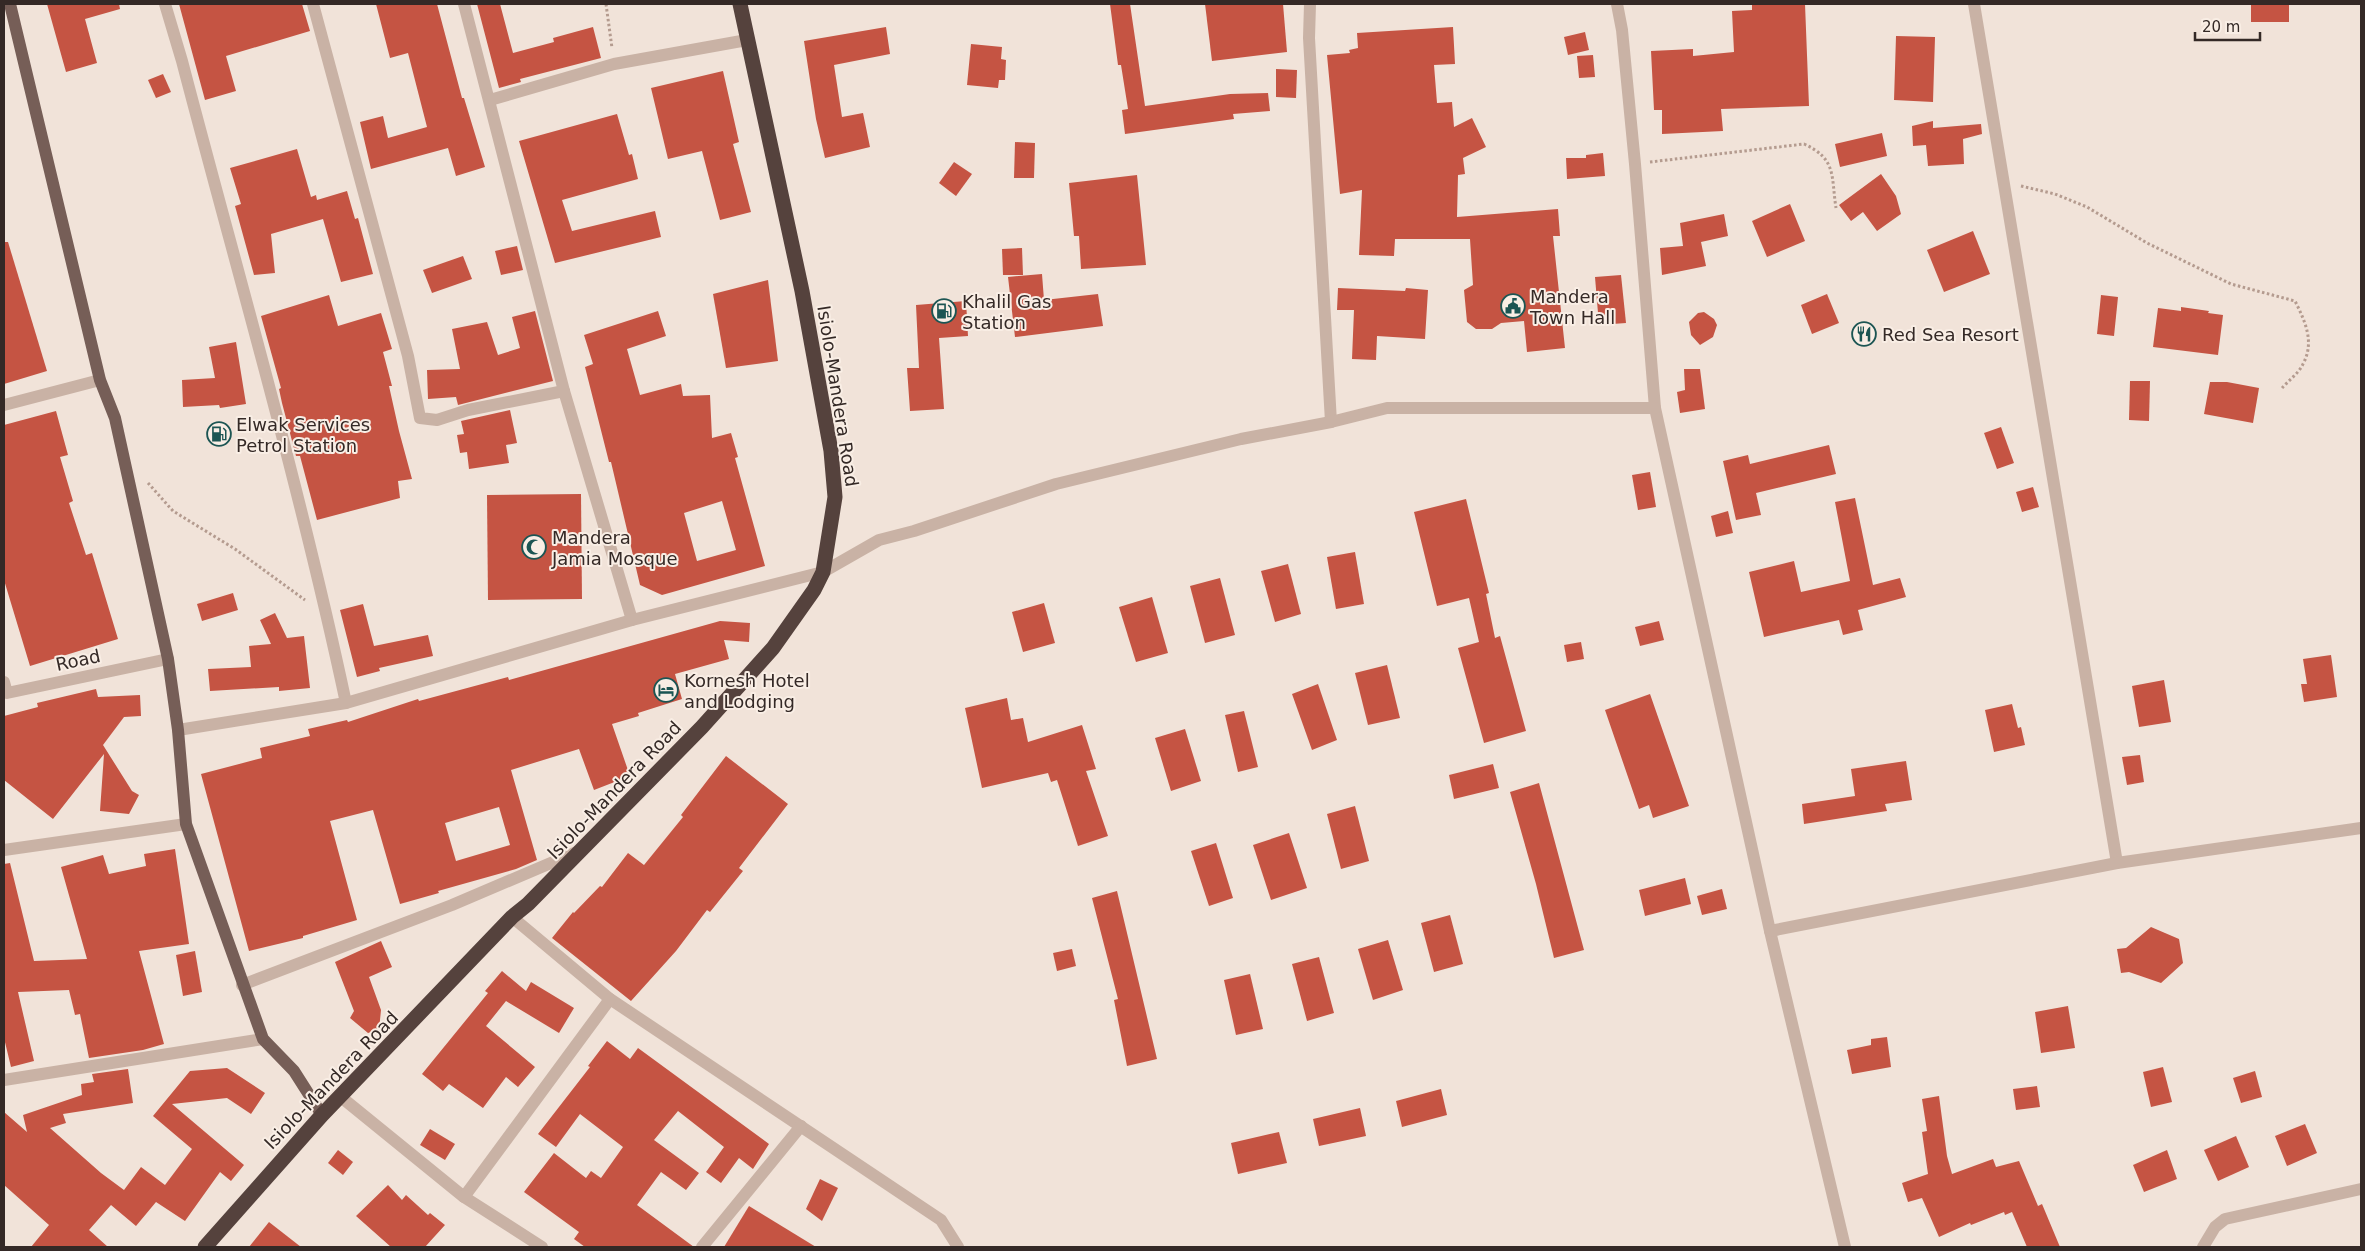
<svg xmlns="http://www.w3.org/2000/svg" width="2365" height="1251" font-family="'DejaVu Sans',sans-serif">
	<rect width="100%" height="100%" fill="#f1e3d9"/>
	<g fill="#c55443" fill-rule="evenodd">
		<polygon points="47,4 119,4 120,9 85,19 97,63 66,72"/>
		<polygon points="179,4 302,4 310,31 226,56 236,91 205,100"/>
		<polygon points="376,4 437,4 462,98 464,98 485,167 456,176 448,148 371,169 360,122 383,116 388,138 427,127 408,53 390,58"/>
		<polygon points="477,4 500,4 513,53 554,42 553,38 593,27 601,58 520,79 521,82 499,88"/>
		<polygon points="1110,4 1130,4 1145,106 1230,94 1268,93 1270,111 1233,114 1234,119 1125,134 1122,110 1128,109 1121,65 1118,65"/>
		<polygon points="1205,4 1283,4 1287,52 1212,61"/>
		<polygon points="1752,4 1805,4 1809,106 1721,109 1723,131 1662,134 1662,110 1654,110 1651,51 1693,49 1693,56 1734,52 1732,11 1752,10"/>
		<rect x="2251" y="4" width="38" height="18"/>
		<polygon points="886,27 890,54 834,65 842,117 863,113 870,147 825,158 816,119 804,41"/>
		<polygon points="1453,27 1455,64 1434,65 1437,103 1452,102 1454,127 1472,118 1486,147 1463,158 1465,174 1458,175 1457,217 1558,209 1560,236 1553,236 1565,348 1527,352 1524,321 1501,323 1492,329 1476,329 1467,322 1464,290 1473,285 1470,239 1395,239 1394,256 1359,255 1362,190 1340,194 1327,55 1350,53 1349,50 1358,48 1357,33"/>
		<polygon points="1585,32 1589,50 1568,55 1564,37"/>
		<polygon points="1896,36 1935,37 1933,102 1894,100"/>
		<polygon points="971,44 1002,47 1001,59 1006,60 1005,80 999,80 998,88 967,85"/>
		<polygon points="1593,55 1595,77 1579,78 1577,56"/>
		<polygon points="1276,69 1297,70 1296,98 1276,97"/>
		<polygon points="723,71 739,142 733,144 751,212 720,220 702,151 668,159 651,88"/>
		<polygon points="163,74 171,92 156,98 148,80"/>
		<polygon points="617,114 629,155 632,154 638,179 562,200 572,231 655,211 661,237 555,263 519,141"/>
		<polygon points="1933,121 1933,128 1981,124 1982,134 1963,139 1964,164 1928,166 1926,145 1913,146 1912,126"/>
		<polygon points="1882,133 1887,156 1840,167 1835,144"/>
		<polygon points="1015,142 1035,143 1034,178 1014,178"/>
		<polygon points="297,149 311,197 316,195 317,200 347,191 355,219 358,218 373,274 341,282 323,219 271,234 275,273 254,275 235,206 241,204 230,168"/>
		<polygon points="1603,153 1605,176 1567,179 1566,158 1586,158 1586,155"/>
		<polygon points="954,162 972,174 956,196 939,183"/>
		<polygon points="1881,174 1896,196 1901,214 1877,231 1863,212 1851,221 1839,205"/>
		<polygon points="1137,175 1146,265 1081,269 1079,236 1074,236 1069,183"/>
		<polygon points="1790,204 1805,241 1767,257 1752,221"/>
		<polygon points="1724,214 1728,236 1701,242 1706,266 1662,275 1660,248 1683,246 1680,223"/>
		<polygon points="1973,231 1990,274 1944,292 1927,250"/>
		<polygon points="4,242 8,242 47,371 4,384"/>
		<polygon points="517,246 523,270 501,275 495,251"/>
		<polygon points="1022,248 1023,275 1003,275 1002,249"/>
		<polygon points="463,256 472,279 432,293 423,270"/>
		<polygon points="1042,274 1044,300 1098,294 1103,326 1015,337 1008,277"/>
		<polygon points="1621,275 1626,323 1599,325 1595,277"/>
		<polygon points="768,280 778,361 726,368 713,294"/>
		<polygon points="1338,288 1405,291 1406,288 1428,290 1425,339 1377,336 1376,360 1352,359 1354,310 1337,310"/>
		<polygon points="1827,294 1839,323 1812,334 1801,305"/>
		<polygon points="329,295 338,326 381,313 392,349 383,352 392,386 389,386 399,431 412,479 398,481 400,498 317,520 300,456 296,456 282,403 279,389 281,388 261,316"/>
		<polygon points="2101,295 2118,297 2114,336 2097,334"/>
		<polygon points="966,301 968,336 939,338 944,409 910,411 907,368 919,368 916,305"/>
		<polygon points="2181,307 2209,311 2208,313 2223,315 2218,355 2153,347 2158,308 2181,311"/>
		<polygon points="535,311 553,381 458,405 456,397 428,399 427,370 460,369 452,329 487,322 498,355 520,348 512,317"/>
		<path d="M658 311 666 336 627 349 640 395 681 384 683 396 710 395 712 438 731 433 738 457 735 458 765 566 662 595 640 585 611 462H609L585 367 593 364 584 335ZM722 501 736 550 697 561 684 513Z"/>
		<polygon points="1704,312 1714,319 1717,325 1713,337 1700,345 1691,335 1689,322 1698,313"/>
		<polygon points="236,342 246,404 220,408 219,405 183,407 182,380 215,378 209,347"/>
		<polygon points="1684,369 1700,369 1705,409 1680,413 1677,392 1685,390"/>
		<polygon points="2130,381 2150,381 2149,421 2129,420"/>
		<polygon points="2210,382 2227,382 2259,388 2253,423 2204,414"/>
		<polygon points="510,410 517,443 506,445 509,463 469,469 467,452 460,453 457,435 464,434 461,421"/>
		<polygon points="56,411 68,455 60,457 73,501 69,503 86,555 92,553 118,639 30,666 4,580 4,425"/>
		<polygon points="2001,427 2014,463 1997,469 1984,433"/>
		<polygon points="1829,445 1836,474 1756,493 1761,515 1736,520 1723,461 1748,455 1750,464"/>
		<polygon points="1650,472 1656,507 1638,510 1632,475"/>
		<polygon points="2033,487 2039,507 2022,512 2016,492"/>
		<polygon points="581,494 582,599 488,600 487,495"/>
		<polygon points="1855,498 1873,585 1900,578 1906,597 1858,610 1863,630 1843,635 1839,620 1764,637 1749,572 1794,561 1801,592 1850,581 1835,502"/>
		<polygon points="1466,499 1489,593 1486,594 1495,638 1500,636 1526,731 1484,743 1458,648 1479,642 1469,598 1437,606 1414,512"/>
		<polygon points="1728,511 1733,533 1716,537 1711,516"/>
		<polygon points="1355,552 1364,604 1336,609 1327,557"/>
		<polygon points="1288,564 1301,614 1275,622 1261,571"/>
		<polygon points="1220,578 1235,635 1205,643 1190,586"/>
		<polygon points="233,593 238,610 202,621 197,604"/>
		<polygon points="1152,597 1168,653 1136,662 1119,607"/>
		<polygon points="1044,603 1055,643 1023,652 1012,612"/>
		<polygon points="363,604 374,646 428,635 433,656 379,668 380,671 357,677 340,610"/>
		<polygon points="275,613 287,638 304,636 310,688 279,691 279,687 210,691 208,669 251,667 249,646 271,644 260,620"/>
		<path d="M720 621 750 623 749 642 724 640 729 659 675 674 682 699 638 713 639 716 612 724 630 776 594 790 579 749 511 770 537 860 516 869 438 891 439 893 400 904 373 810 330 821 357 920 303 936V938L249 951 201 774 262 758 260 748 310 736 308 729 347 720 348 722 418 699 419 701 508 677 509 680ZM499 807 510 845 456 861 445 823Z"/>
		<polygon points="1659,621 1664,640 1640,646 1635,627"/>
		<polygon points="1581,642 1584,659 1567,662 1564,645"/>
		<polygon points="2331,655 2337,697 2304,702 2301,684 2307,684 2303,659"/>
		<polygon points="1387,665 1400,718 1368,725 1355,673"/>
		<polygon points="2164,680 2171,722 2139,727 2132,686"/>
		<polygon points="1318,684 1337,740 1312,750 1292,694"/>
		<polygon points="96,689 98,697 140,695 141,716 124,717 103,745 132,791 139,795 129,814 100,811 104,754 53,819 4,780 4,716 38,707 37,703"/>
		<polygon points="1650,694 1689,806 1653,818 1649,805 1639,809 1605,710"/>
		<polygon points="1007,698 1011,720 1023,718 1028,742 1082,725 1096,769 1086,771 1108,836 1078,846 1057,780 1051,782 1048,773 982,788 965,708"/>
		<polygon points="2012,704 2018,728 2021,727 2025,745 1994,752 1985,710"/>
		<polygon points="1244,711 1258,767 1238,772 1225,715"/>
		<polygon points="1185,729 1201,781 1171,791 1155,738"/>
		<polygon points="2140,755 2144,782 2127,785 2122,757"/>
		<polygon points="726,756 788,804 739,868 743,871 710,912 707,910 676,951 631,1001 552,938 573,912 574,913 600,886 602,887 628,853 644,865 683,817 681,815"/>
		<polygon points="1906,761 1912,800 1885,804 1887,811 1804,824 1802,804 1855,796 1851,769"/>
		<polygon points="1493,764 1499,788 1454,799 1449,775"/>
		<polygon points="1539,783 1584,950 1554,958 1536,884 1510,792"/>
		<polygon points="1355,806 1369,861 1341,869 1327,814"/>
		<polygon points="1289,833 1307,888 1271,900 1253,845"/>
		<polygon points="1216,843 1233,898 1209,906 1191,851"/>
		<polygon points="175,849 189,944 139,951 164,1044 143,1050 89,1058 80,1014 75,1015 69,990 18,992 34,1061 11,1067 4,1038 4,864 10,863 34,961 87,959 61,867 103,855 109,874 146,866 144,854"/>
		<polygon points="1685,878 1691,904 1645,916 1639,890"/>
		<polygon points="1722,889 1727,909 1702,915 1697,896"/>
		<polygon points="1117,891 1157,1059 1127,1066 1114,1000 1118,999 1092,898"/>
		<polygon points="1450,915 1463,964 1434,972 1421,923"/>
		<polygon points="2151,927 2179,939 2183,963 2161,983 2129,972 2121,973 2117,949 2126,948"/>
		<polygon points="1388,940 1403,990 1373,1000 1358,949"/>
		<polygon points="381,941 392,967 369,977 381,1010 379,1030 368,1033 350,1018 354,1011 335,962"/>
		<polygon points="1072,949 1076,966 1057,971 1053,953"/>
		<polygon points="195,951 202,992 183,996 176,955"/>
		<polygon points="1319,957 1334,1013 1307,1021 1292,964"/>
		<polygon points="502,971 526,991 531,982 574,1008 559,1033 506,1001 486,1026 535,1067 518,1087 506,1077 483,1108 449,1084 443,1091 422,1074 488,993 485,991"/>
		<polygon points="1250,974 1263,1029 1236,1035 1224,980"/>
		<polygon points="2068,1006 2075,1048 2041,1053 2035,1012"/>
		<polygon points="1887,1037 1891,1067 1852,1074 1847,1050 1871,1045 1871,1039"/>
		<polygon points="607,1041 630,1059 638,1048 769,1144 753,1169 739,1158 721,1183 706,1172 724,1147 678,1111 654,1140 699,1173 686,1190 661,1172 637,1205 694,1247 585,1247 574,1239 579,1232 524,1192 554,1153 586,1178 591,1171 601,1178 623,1147 580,1114 556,1147 538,1134 590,1067 588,1066"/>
		<polygon points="2163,1067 2172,1102 2151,1107 2143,1072"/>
		<polygon points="227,1068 265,1093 251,1114 227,1098 172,1104 244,1165 231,1181 220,1172 185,1221 156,1202 136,1226 111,1205 89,1230 108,1247 31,1247 49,1225 4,1185 4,1112 27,1132 23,1115 82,1095 81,1084 94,1082 92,1074 128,1069 133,1103 63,1114 66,1123 50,1128 101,1173 124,1190 141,1167 165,1185 192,1149 153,1116 190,1071"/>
		<polygon points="2255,1071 2262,1097 2241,1103 2233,1078"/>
		<polygon points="2037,1086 2040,1107 2016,1110 2013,1089"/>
		<polygon points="1441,1089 1447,1115 1402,1127 1396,1101"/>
		<polygon points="1939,1096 1947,1156 1952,1174 1993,1159 1996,1167 2019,1161 2038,1206 2042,1204 2060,1247 2027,1247 2012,1212 2005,1215 2004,1212 1971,1225 1970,1223 1939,1237 1922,1198 1908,1202 1902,1183 1928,1174 1922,1132 1927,1131 1922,1099"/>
		<polygon points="1360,1108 1366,1136 1319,1146 1313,1119"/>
		<polygon points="2305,1124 2317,1153 2287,1166 2275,1136"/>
		<polygon points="430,1129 455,1144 445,1160 420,1145"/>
		<polygon points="1279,1132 1287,1163 1238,1174 1231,1143"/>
		<polygon points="2236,1136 2249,1167 2218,1181 2204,1150"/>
		<polygon points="338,1150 353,1162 343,1175 328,1163"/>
		<polygon points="2167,1150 2177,1179 2144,1192 2133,1165"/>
		<polygon points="820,1179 838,1188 822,1221 806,1209"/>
		<polygon points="388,1185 402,1200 406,1195 428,1215 430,1213 445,1225 425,1247 391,1247 356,1216"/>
		<polygon points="749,1206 816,1247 724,1247"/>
		<polygon points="269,1222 301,1247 249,1247"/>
	</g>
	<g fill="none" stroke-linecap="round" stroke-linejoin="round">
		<g stroke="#b49b8f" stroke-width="3" stroke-dasharray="2.5 2.5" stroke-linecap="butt">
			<polyline points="606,4 612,48"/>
			<path d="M1650 162 1804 144C1837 159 1831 176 1836 208"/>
			<path d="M2021 186 2055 194 2087 207 2147 243 2231 284 2295 301C2305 321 2315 342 2303 364 2299 373 2288 381 2282 388"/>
			<polyline points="148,483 173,511 235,549 305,600"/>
		</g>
		<g stroke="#c9b2a5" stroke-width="12">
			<path d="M165 4 182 61C238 275 300 487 346 703"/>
			<polyline points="313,4 408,356 420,418 437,420 468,410 564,391"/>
			<polyline points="464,4 564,391 632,620"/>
			<polyline points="1310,4 1309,38 1331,422"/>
			<polyline points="1617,4 1622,30 1635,164 1655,408 1770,931 1845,1247"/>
			<polyline points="1974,4 2117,863"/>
			<polyline points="490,100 614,64 747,40"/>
			<polyline points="4,405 100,380"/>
			<polyline points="4,682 7,693 168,659"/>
			<polyline points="178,730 346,703 632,620 823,572 879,540 914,531 1056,484 1241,439 1331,422 1387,408 1655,408"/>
			<polyline points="4,850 186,824"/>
			<polyline points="512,917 610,999 941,1220 958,1247"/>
			<polyline points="1770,931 2117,863 2361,828"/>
			<polyline points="242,985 452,905 579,851"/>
			<polyline points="4,1080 263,1039"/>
			<polyline points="341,1097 464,1197 542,1247"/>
			<polyline points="464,1197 610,999"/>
			<polyline points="702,1247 801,1126"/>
			<polyline points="2203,1247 2215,1227 2225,1219 2361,1189"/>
		</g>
		<polyline stroke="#765e57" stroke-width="12" points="10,4 100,380 115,418 168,659 178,730 186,824 263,1039 294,1071 322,1115"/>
		<polyline stroke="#55423d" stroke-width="15" points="205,1247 322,1115 512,917 528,904 702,727 773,648 814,590 823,572 835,497 831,451 802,291 740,4"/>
	</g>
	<defs>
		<g id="civic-ring" transform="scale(1.25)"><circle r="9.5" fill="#f9eee5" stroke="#1c5553" stroke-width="1.5"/><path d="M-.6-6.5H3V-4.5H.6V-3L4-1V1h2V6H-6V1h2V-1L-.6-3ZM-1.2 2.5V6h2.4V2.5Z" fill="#1c5553"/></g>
		<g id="fuel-ring" transform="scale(1.25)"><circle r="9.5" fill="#f9eee5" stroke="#1c5553" stroke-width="1.5"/><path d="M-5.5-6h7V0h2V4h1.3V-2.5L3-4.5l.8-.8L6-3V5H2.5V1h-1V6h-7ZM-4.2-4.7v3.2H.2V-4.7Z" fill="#1c5553"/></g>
		<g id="restaurant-ring" transform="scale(1.25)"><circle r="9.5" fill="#f9eee5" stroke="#1c5553" stroke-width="1.5"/><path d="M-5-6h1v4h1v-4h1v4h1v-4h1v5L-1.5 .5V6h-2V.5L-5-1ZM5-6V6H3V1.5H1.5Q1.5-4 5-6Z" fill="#1c5553"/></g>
		<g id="mosque-ring" transform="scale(1.25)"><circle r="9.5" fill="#f9eee5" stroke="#1c5553" stroke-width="1.5"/><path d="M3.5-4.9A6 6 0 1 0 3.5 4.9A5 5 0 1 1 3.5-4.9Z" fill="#1c5553"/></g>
		<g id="hotel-ring" transform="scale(1.25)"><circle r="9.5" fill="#f9eee5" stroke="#1c5553" stroke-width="1.5"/><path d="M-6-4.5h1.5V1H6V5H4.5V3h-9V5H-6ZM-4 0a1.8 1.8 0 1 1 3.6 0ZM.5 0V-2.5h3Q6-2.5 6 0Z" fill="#1c5553"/></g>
	</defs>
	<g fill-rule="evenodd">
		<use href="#civic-ring" x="1513" y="306"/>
		<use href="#fuel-ring" x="944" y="311"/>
		<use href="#restaurant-ring" x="1864" y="334"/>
		<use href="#fuel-ring" x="219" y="434"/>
		<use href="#mosque-ring" x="534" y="547"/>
		<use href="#hotel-ring" x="666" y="690"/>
	</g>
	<g text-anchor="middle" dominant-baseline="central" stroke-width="4" stroke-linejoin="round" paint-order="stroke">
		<g font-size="18" fill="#342926" stroke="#f9eee5" text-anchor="start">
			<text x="1530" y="296">Mandera<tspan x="1530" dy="21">Town Hall</tspan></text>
			<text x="962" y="301">Khalil Gas<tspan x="962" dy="21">Station</tspan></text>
			<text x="1882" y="334">Red Sea Resort</text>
			<text x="236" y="424">Elwak Services<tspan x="236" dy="21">Petrol Station</tspan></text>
			<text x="552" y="537">Mandera<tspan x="552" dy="21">Jamia Mosque</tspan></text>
			<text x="684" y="680">Kornesh Hotel<tspan x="684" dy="21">and Lodging</tspan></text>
		</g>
		<g font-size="18" fill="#342926" stroke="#f9eee5">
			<text transform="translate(838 396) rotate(81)">Isiolo-Mandera Road</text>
			<text transform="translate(78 660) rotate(-12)">Road</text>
			<text transform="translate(614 790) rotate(-46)">Isiolo-Mandera Road</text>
			<text transform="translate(331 1080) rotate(-46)">Isiolo-Mandera Road</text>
		</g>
	</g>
	<rect width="2365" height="1251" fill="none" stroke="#342926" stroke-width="10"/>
	<path d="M2195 32v8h65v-8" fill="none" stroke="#342926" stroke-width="2.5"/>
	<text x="2202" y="32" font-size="15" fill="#342926" stroke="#f9eee5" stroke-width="4" paint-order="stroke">20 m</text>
</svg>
